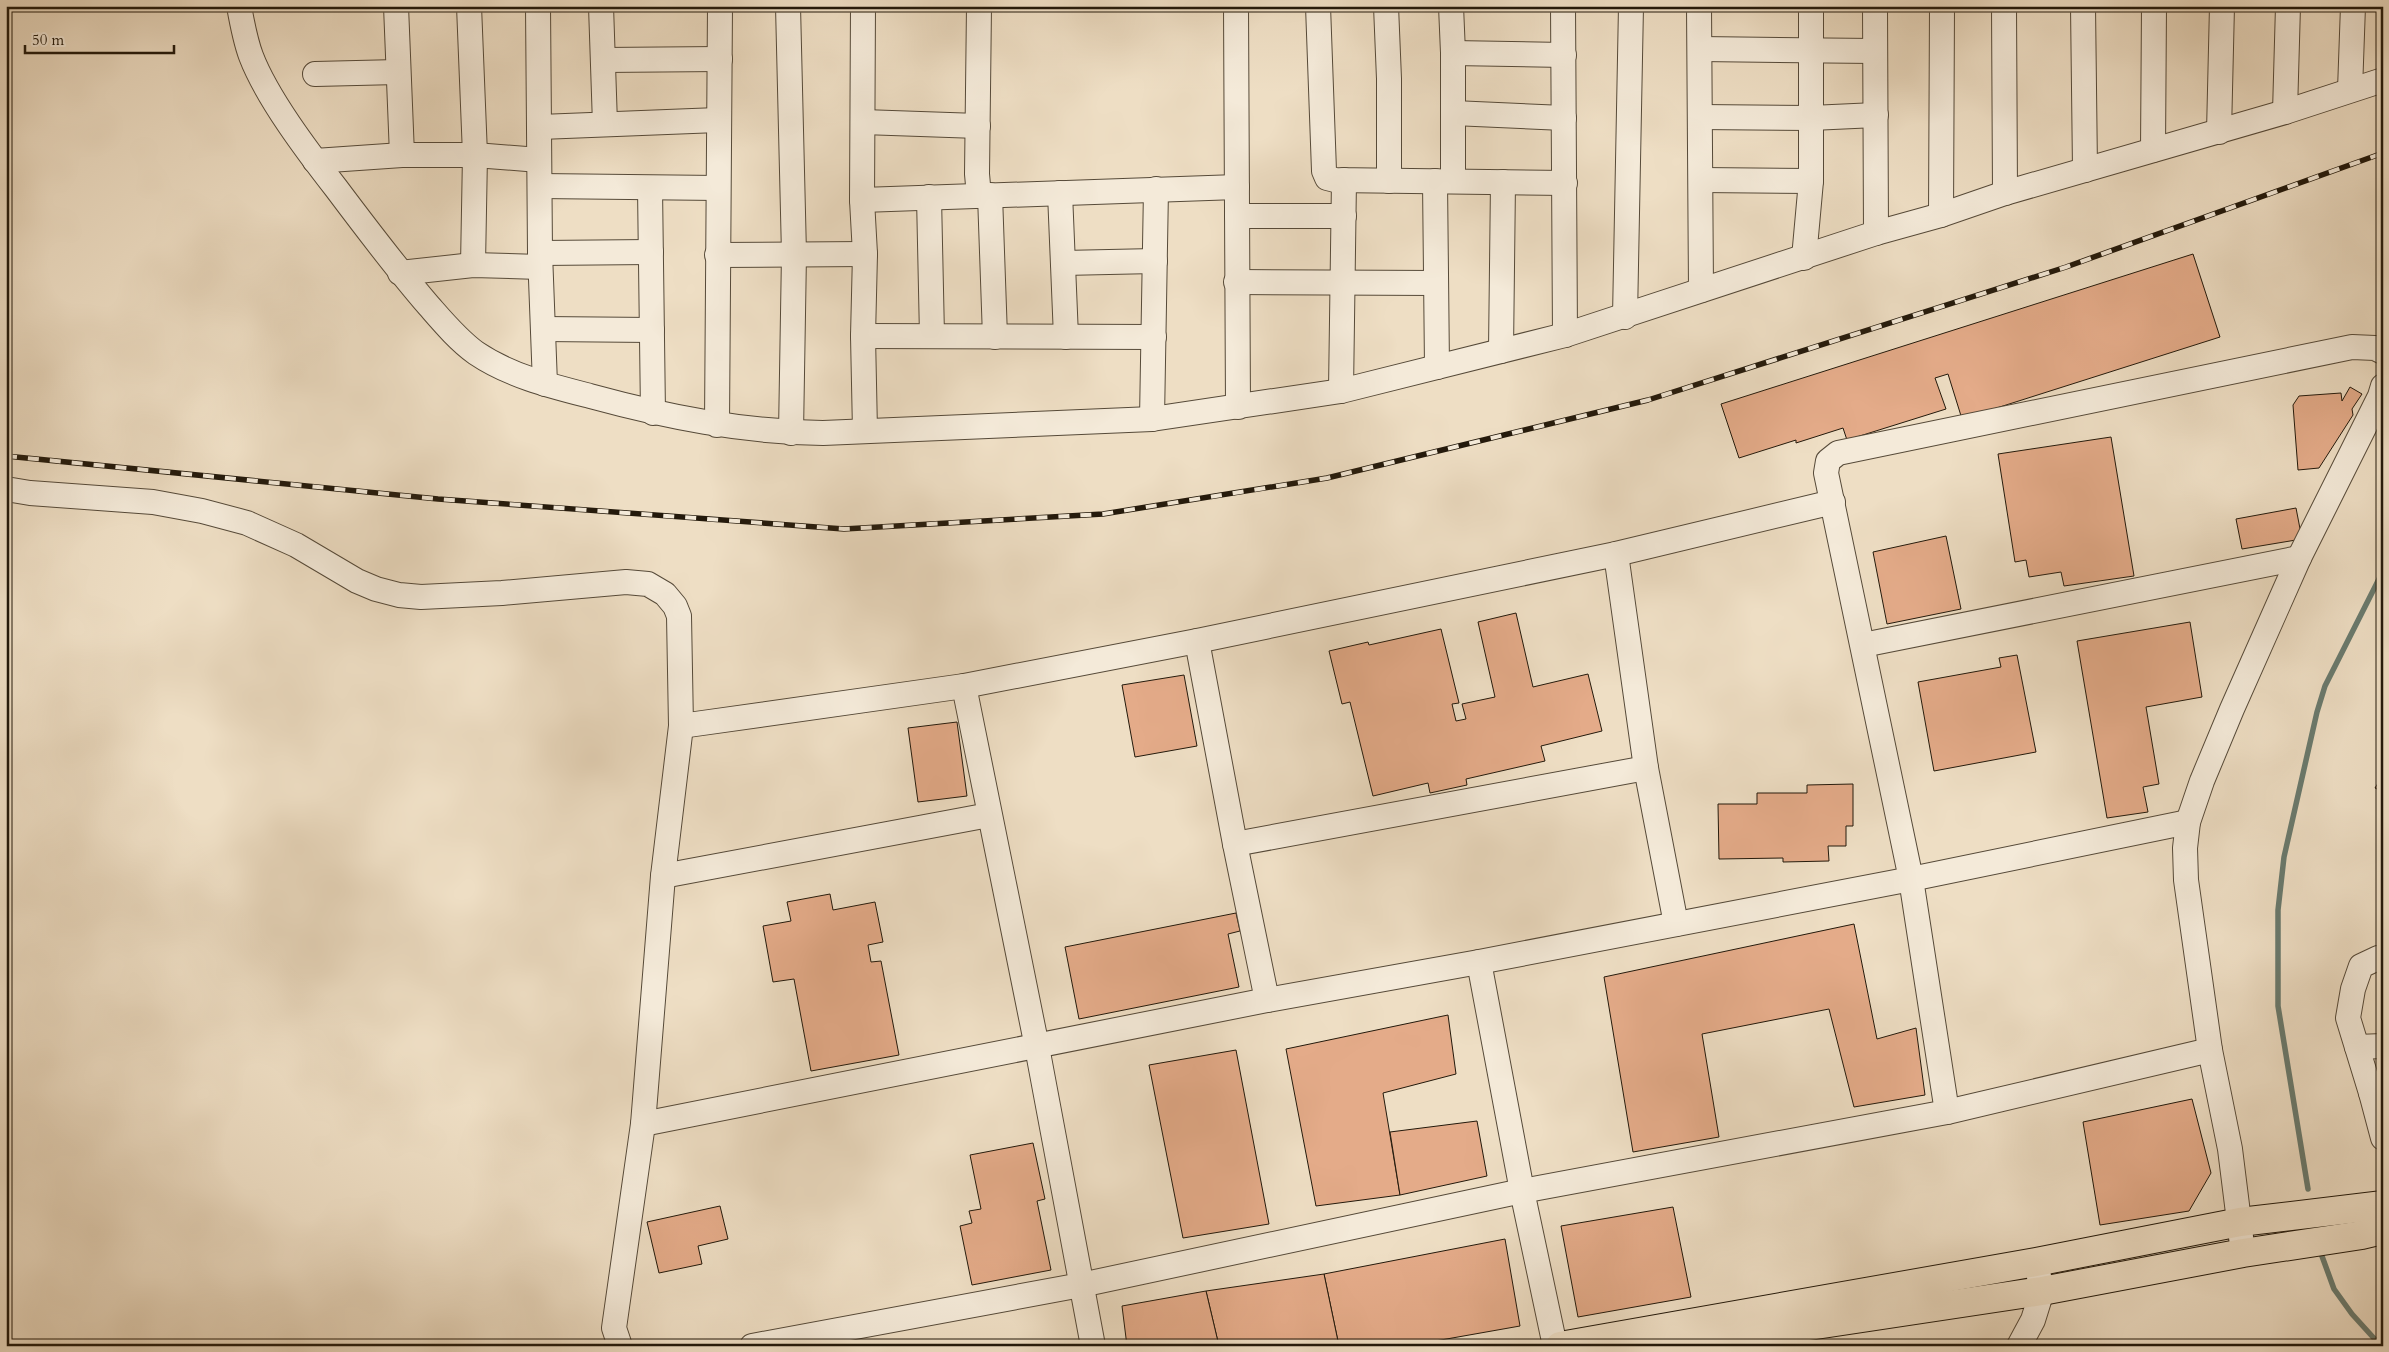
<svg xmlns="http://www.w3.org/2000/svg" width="2389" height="1352" font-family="Cardo,serif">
	<rect width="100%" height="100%" fill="#eedec4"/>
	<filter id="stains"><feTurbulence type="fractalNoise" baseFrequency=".004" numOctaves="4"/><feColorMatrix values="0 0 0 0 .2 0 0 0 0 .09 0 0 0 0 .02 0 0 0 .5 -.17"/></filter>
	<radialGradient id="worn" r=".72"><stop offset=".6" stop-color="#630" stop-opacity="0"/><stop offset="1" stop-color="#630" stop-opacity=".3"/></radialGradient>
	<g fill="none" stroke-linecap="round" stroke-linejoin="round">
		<g stroke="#6a7b6f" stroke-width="5.5">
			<polyline points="2308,1189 2278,1006 2278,910 2284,857 2317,712 2325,686 2383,571"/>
			<polyline points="2319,1248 2334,1289 2352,1314 2381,1346"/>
		</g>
	</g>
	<g fill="#e4ab89" stroke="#23190b">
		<polygon points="2193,254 2220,337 1962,419 1948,374 1935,378 1946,409 1847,440 1843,428 1796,443 1796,440 1739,458 1721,404"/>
		<polygon points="2350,387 2362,394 2352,409 2353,415 2319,468 2298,470 2293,405 2299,396 2341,393 2342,401"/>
		<polygon points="2111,437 2134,576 2064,586 2061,572 2029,577 2026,560 2015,562 1998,454"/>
		<polygon points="2296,508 2302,539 2242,549 2236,519"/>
		<polygon points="1946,536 1961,609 1887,624 1873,552"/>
		<polygon points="1516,613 1533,687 1588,674 1602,731 1541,746 1545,761 1466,779 1467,785 1430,793 1428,783 1373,796 1350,702 1342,704 1329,651 1368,642 1369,645 1441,629 1459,703 1452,704 1456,721 1466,719 1462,704 1495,697 1478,622"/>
		<polygon points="2190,622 2202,697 2146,707 2159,784 2143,787 2148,812 2107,818 2077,641"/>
		<polygon points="2017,655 2036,752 1934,771 1918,682 2001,667 1999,658"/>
		<polygon points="1184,675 1197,746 1135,757 1122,685"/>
		<polygon points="957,722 967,796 918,802 908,728"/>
		<polygon points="2383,775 2383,792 2375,788"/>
		<polygon points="1853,784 1853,826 1846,826 1846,846 1828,846 1829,861 1783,862 1783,858 1719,859 1718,804 1757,804 1757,793 1807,793 1807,785"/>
		<polygon points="830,894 833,910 875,902 883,942 868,945 871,962 881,961 899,1055 811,1071 794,979 773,982 763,926 791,921 787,902"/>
		<polygon points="1236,913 1240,931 1228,934 1239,987 1079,1019 1065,947"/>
		<polygon points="1854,924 1877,1039 1916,1028 1925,1095 1854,1107 1829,1009 1702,1034 1719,1137 1633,1152 1604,977"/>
		<polygon points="1448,1015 1456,1074 1383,1093 1400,1195 1316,1206 1286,1049"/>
		<polygon points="1236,1050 1269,1224 1183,1238 1149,1065"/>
		<polygon points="2192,1099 2211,1173 2189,1211 2100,1225 2083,1122"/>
		<polygon points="1477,1121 1487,1176 1400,1195 1390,1132"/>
		<polygon points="1033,1143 1045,1199 1037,1201 1051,1270 972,1285 960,1226 972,1223 969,1211 981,1209 970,1155"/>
		<polygon points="720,1206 728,1239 698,1246 702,1264 659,1273 647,1222"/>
		<polygon points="1673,1207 1691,1297 1578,1317 1561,1226"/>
		<polygon points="1505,1239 1520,1326 1407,1346 1339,1346 1324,1274"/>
		<polygon points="1324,1274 1339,1346 1219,1346 1206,1291"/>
		<polygon points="1206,1291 1219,1346 1127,1346 1122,1306"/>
	</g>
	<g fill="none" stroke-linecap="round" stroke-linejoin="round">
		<g stroke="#564a39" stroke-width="26">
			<g id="minor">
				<path d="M239 6C242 23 245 40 251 56 267 98 308 152 336 188 366 228 396 268 429 306 443 322 458 340 476 353 510 376 551 386 590 396 667 417 743 432 823 433L1152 419 1341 391 1565 335 1876 233 1941 215 2005 193 2285 112 2383 80"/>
				<polyline points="396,6 402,155"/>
				<polyline points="469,6 475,155 473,265"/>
				<polyline points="538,6 540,253 545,384"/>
				<polyline points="601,6 605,124"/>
				<polyline points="788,6 794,254 791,433"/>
				<polyline points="863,6 862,200 865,254 863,336 865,431"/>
				<polyline points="979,6 977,174 979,196"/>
				<polyline points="1236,6 1238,407"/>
				<polyline points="1318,6 1324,171 1327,178 1335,180 1565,183"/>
				<polyline points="1386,6 1389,79 1389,181"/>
				<polyline points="1451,6 1453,53 1453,181"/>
				<polyline points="1563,6 1565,335"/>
				<polyline points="1699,6 1701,290"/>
				<polyline points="1875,6 1876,233"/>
				<polyline points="2004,6 2005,193"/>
				<polyline points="2083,6 2085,170"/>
				<polyline points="1700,49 1874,51"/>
				<polyline points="1453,53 1564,55"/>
				<polyline points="603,60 720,59"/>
				<polyline points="315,74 398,72"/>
				<polyline points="2350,90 2353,6"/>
				<polyline points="2285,112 2288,6"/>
				<polyline points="1453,113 1564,118"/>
				<polyline points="1700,117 1811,118 1876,115"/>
				<polyline points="863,122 978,126"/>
				<polyline points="540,127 718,120"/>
				<polyline points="2219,132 2222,6"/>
				<polyline points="2153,150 2154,6"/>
				<polyline points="315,161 402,155 475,155 539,160"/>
				<polyline points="1701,180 1811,181"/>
				<polyline points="1435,181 1437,367"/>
				<polyline points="540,186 718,188"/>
				<polyline points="650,188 653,413"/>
				<polyline points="1060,193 1066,337"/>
				<polyline points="990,195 995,337"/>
				<polyline points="929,197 932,336"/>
				<polyline points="862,200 1237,187"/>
				<polyline points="1941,215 1942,6"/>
				<polyline points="1237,216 1344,216"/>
				<polyline points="540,253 651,252"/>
				<polyline points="717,255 865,254"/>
				<polyline points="1804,258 1811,181 1811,6"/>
				<polyline points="1063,263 1155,261"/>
				<polyline points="400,273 473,265 540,267"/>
				<polyline points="1236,282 1436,283"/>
				<polyline points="1625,317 1631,6"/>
				<polyline points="543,329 652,330"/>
				<polyline points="863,336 1154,337"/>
				<polyline points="1501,351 1503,182"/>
				<polyline points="1341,391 1344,180"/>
				<polyline points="1152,419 1156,189"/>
				<polyline points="717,425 720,6"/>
				<polyline points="6,489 30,493 153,502 202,511 247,523 296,545 357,581 376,589 399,595 421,597 502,593 626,582 648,584 665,594 675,606 679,616 681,726 663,876 643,1124 614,1328 620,1346"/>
				<polyline points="1616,554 1646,768 1676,924"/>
				<polyline points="1197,641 1235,844 1267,1000"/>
				<polyline points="1863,645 2299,558"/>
				<polyline points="964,686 1037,1047 1093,1346"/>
				<polyline points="681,726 964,686 1197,641 1616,554 1833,502"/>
				<polyline points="1235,844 1646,768"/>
				<polyline points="663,876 989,815"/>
				<polyline points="1479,962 1522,1191 1555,1346"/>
				<polyline points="2357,1047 2383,1046"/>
				<polyline points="2383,1092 2371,1093 2383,1138"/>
				<polyline points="2371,1093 2348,1018 2353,989 2361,966 2378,958 2383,959"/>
				<polyline points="1947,1112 1911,879 1826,473 1828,461 1838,453 2352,347 2375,348 2383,352"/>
				<polyline points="643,1124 1267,1000 1479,962 1911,879 2188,822"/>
				<polyline points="2243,1253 2230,1149 2210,1050 2186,880 2185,848 2188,822 2202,781 2232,709 2299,558 2380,396 2383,386"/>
				<polyline points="752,1346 1081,1285 1522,1191 1947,1112 2210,1050"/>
				<polyline points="2019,1346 2033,1320 2042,1291 2036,1262"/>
			</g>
		</g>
		<g stroke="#23190b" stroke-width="30">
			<g id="highway">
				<polyline points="1560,1346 2036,1262 2240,1222 2383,1205"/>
				<polyline points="1676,1346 2042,1291 2243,1253 2362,1235 2383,1230"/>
			</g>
		</g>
		<use href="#minor" stroke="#f4ead9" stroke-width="24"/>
		<use href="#highway" stroke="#eedec4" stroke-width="28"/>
		<g stroke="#23190b" stroke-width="5.5">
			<polyline id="rail" points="6,456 438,499 844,529 1103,514 1327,478 1648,400 2066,267 2383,153"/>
		</g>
		<use href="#rail" stroke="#f4ead9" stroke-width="4" stroke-dasharray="11" stroke-linecap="butt"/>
	</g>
	<rect width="2389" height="1352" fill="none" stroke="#eedec4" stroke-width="25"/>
	<rect x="8" y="8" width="2374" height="1337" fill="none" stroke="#23190b" stroke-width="2.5"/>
	<rect x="12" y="12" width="2364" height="1327" fill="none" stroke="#23190b"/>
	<path d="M25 45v8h149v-8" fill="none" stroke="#23190b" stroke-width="2.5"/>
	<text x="32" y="45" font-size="15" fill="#23190b" stroke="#f4ead9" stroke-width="4" paint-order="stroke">50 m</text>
	<rect width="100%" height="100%" filter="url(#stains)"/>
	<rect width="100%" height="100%" fill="url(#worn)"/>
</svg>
